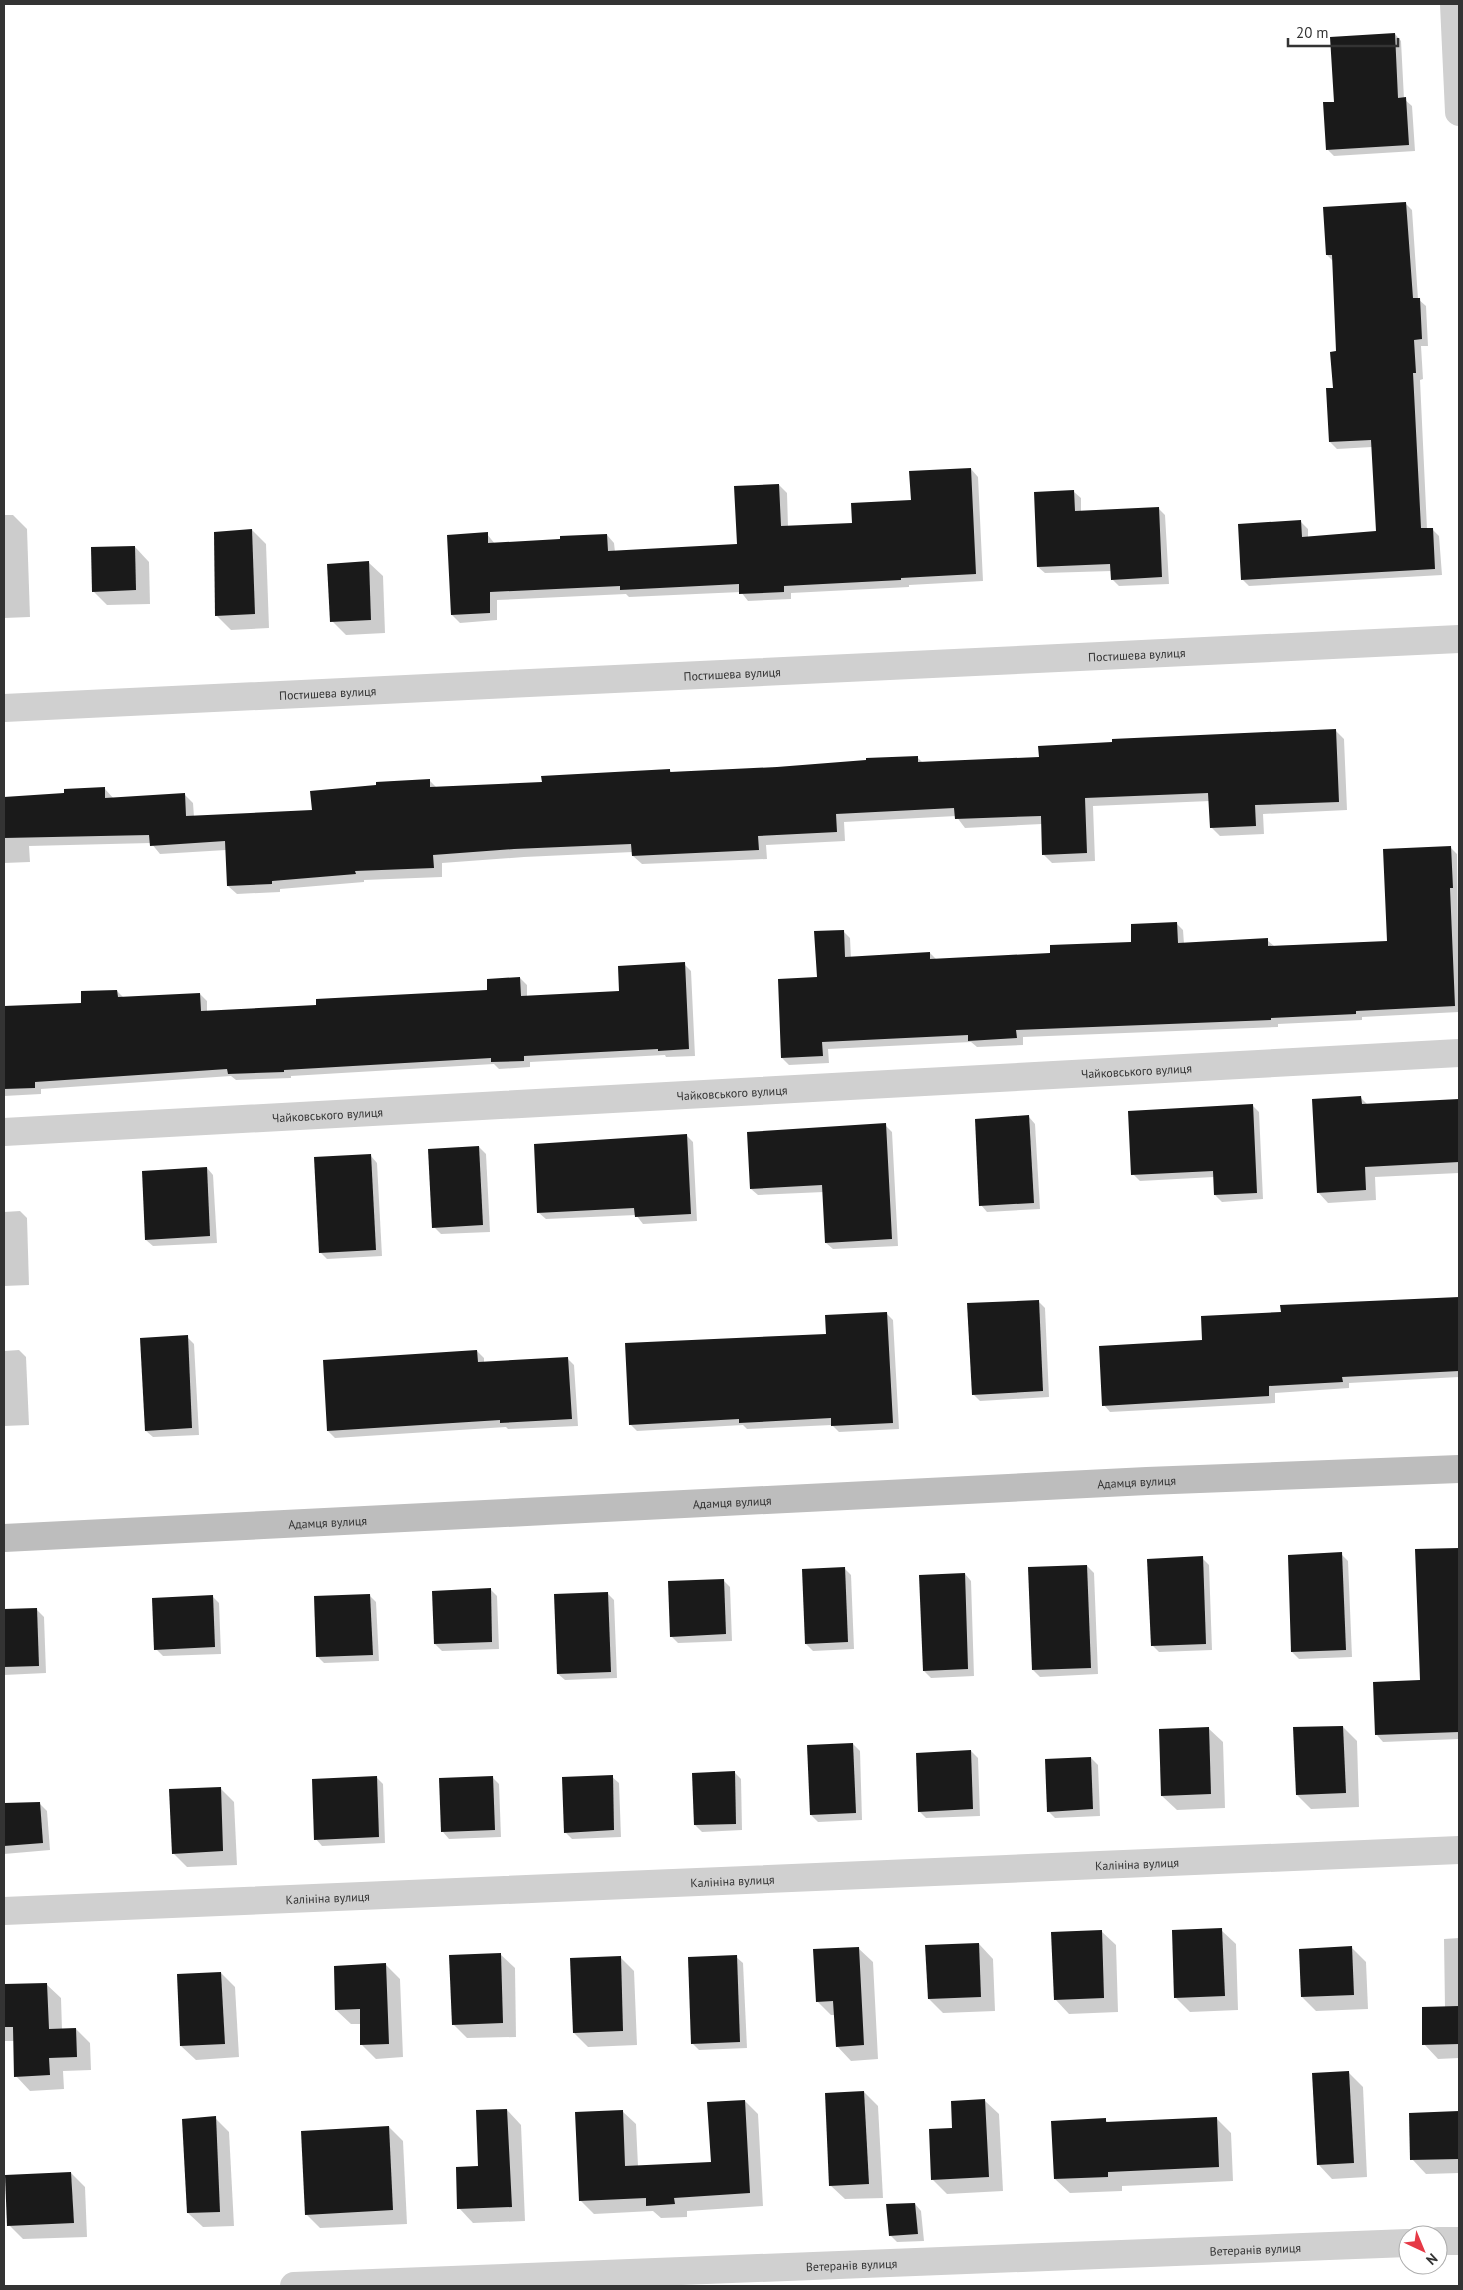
<svg xmlns="http://www.w3.org/2000/svg" width="1463" height="2290" font-family="'PT Sans',sans-serif">
	<rect width="100%" height="100%" fill="#fff"/>
	<g fill="#0003">
		<polygon points="1395,34 1401,41 1404,99 1412,106 1415,151 1334,156 1327,149 1335,103"/>
		<polygon points="1405,203 1412,210 1418,299 1426,306 1428,346 1421,346 1423,379 1420,380 1427,529 1432,529 1439,536 1442,575 1249,586 1242,579 1301,522 1308,529 1308,537 1377,533 1372,447 1337,449 1330,442 1338,352 1333,261 1327,255"/>
		<polygon points="971,469 978,477 983,581 909,585 909,587 791,593 791,599 748,601 741,592 629,597 626,594 497,600 497,620 460,623 452,615 487,534 495,544 562,540 607,535 614,543 615,552 738,546 779,485 787,493 788,527 853,524 912,501"/>
		<polygon points="1074,492 1081,498 1081,512 1158,508 1165,515 1169,584 1119,586 1112,579 1112,571 1045,573 1038,567"/>
		<polygon points="4,515 13,515 27,529 30,617 4,618"/>
		<polygon points="252,530 266,544 269,628 231,630 216,615"/>
		<polygon points="135,547 149,562 150,604 107,605 93,591"/>
		<polygon points="368,562 383,576 385,633 346,635 332,621"/>
		<polygon points="1335,730 1344,739 1347,810 1263,814 1264,834 1220,836 1211,827 1210,801 1093,806 1095,861 1052,863 1044,855 1042,824 965,828 956,816 844,822 845,841 766,845 767,859 642,864 633,856 633,852 524,857 442,863 442,877 364,880 364,882 280,889 280,892 237,894 228,886 226,850 160,854 151,843 29,846 30,862 4,863 4,799 66,795 105,789 114,799 184,794 193,803 194,817 313,811 429,780 437,788 543,783 670,770 672,773 777,768 917,757 923,763 1040,758"/>
		<polygon points="1450,847 1457,854 1459,1012 1362,1017 1362,1020 1278,1024 1278,1027 1023,1037 1023,1045 977,1047 971,1042 828,1049 829,1063 789,1065 782,1058 818,978 843,931 850,938 851,958 930,953 937,960 1051,954 1133,943 1176,923 1183,930 1184,944 1267,940 1274,946 1389,942"/>
		<polygon points="684,964 691,971 695,1056 666,1057 665,1055 530,1062 530,1067 499,1069 494,1064 291,1076 291,1078 236,1080 231,1076 41,1089 41,1094 4,1096 4,1007 83,1004 117,991 124,998 200,994 207,1001 207,1012 317,1006 489,992 520,978 527,985 527,997 621,993"/>
		<polygon points="1361,1098 1368,1105 1459,1100 1459,1173 1375,1177 1376,1200 1328,1203 1318,1192"/>
		<polygon points="1252,1105 1259,1112 1263,1199 1222,1202 1215,1195 1214,1177 1140,1181 1133,1174"/>
		<polygon points="1029,1117 1035,1124 1040,1209 987,1212 981,1205"/>
		<polygon points="885,1125 892,1132 898,1246 833,1249 826,1243 824,1192 758,1195 751,1189"/>
		<polygon points="686,1135 693,1142 697,1221 643,1224 636,1215 546,1219 539,1213"/>
		<polygon points="479,1147 486,1154 490,1232 441,1234 434,1227"/>
		<polygon points="371,1156 377,1163 382,1256 327,1259 320,1252"/>
		<polygon points="207,1168 213,1175 217,1243 153,1246 146,1240"/>
		<polygon points="20,1211 27,1218 29,1285 4,1286 4,1212"/>
		<polygon points="1459,1298 1459,1377 1349,1383 1349,1388 1275,1393 1275,1403 1110,1412 1104,1405 1203,1342 1282,1314 1282,1306"/>
		<polygon points="1038,1301 1045,1308 1049,1397 980,1401 973,1394"/>
		<polygon points="886,1313 893,1320 899,1429 839,1432 832,1425 747,1429 743,1425 637,1431 630,1424 828,1335"/>
		<polygon points="187,1337 194,1344 199,1435 153,1437 146,1431"/>
		<polygon points="19,1350 26,1357 29,1425 4,1426 4,1351"/>
		<polygon points="477,1351 484,1358 484,1363 568,1359 574,1365 578,1426 508,1429 506,1427 335,1438 328,1431"/>
		<polygon points="1459,1549 1459,1739 1383,1742 1377,1735 1422,1681 1416,1551"/>
		<polygon points="1341,1554 1348,1561 1352,1657 1299,1659 1292,1652"/>
		<polygon points="1202,1558 1209,1565 1212,1650 1159,1652 1152,1645"/>
		<polygon points="1087,1566 1094,1573 1098,1674 1040,1677 1033,1670"/>
		<polygon points="844,1568 851,1575 854,1649 813,1651 806,1644"/>
		<polygon points="965,1574 971,1581 974,1676 931,1678 924,1671"/>
		<polygon points="723,1580 730,1587 732,1641 678,1643 671,1636"/>
		<polygon points="490,1589 497,1596 499,1649 442,1651 435,1644"/>
		<polygon points="607,1593 614,1600 617,1678 565,1680 558,1674"/>
		<polygon points="212,1596 219,1603 221,1654 163,1656 156,1649"/>
		<polygon points="370,1596 376,1602 379,1661 324,1663 317,1656"/>
		<polygon points="36,1609 44,1617 46,1673 4,1675 4,1611"/>
		<polygon points="1343,1727 1357,1741 1359,1807 1311,1809 1297,1795"/>
		<polygon points="1208,1728 1223,1742 1225,1808 1177,1810 1162,1796 1160,1730"/>
		<polygon points="853,1744 860,1751 862,1820 818,1822 811,1815"/>
		<polygon points="971,1751 978,1758 980,1816 926,1818 919,1811"/>
		<polygon points="1091,1758 1098,1765 1100,1816 1055,1818 1048,1811"/>
		<polygon points="734,1772 741,1779 742,1830 702,1832 695,1825"/>
		<polygon points="376,1777 383,1784 385,1843 322,1846 316,1839"/>
		<polygon points="612,1777 619,1783 621,1837 572,1839 565,1832"/>
		<polygon points="493,1778 499,1784 501,1837 449,1839 443,1832"/>
		<polygon points="220,1788 234,1802 237,1865 187,1867 173,1853"/>
		<polygon points="39,1803 47,1811 50,1850 4,1854 4,1805"/>
		<polygon points="1221,1930 1236,1944 1238,2010 1190,2012 1176,1998"/>
		<polygon points="1101,1931 1116,1945 1118,2012 1069,2014 1055,1999"/>
		<polygon points="1459,1938 1459,2058 1438,2059 1424,2044 1445,2008 1444,1939"/>
		<polygon points="979,1944 993,1959 995,2011 943,2013 929,1999"/>
		<polygon points="858,1948 873,1962 878,2059 851,2061 837,2046 835,2015 831,2015 817,2001"/>
		<polygon points="1352,1948 1366,1962 1368,2009 1316,2011 1302,1997"/>
		<polygon points="500,1954 515,1968 516,2037 467,2038 453,2024"/>
		<polygon points="620,1957 634,1971 637,2045 588,2047 574,2033"/>
		<polygon points="736,1957 743,1963 747,2048 699,2050 692,2043"/>
		<polygon points="386,1965 400,1979 403,2057 376,2059 362,2045 361,2024 351,2024 336,2010"/>
		<polygon points="221,1973 235,1987 239,2057 196,2060 181,2046"/>
		<polygon points="46,1984 61,1998 62,2030 76,2029 90,2043 91,2070 63,2071 64,2089 30,2091 16,2076 14,2041 4,2041 4,1986"/>
		<polygon points="1349,2073 1363,2087 1367,2177 1332,2179 1318,2164"/>
		<polygon points="864,2092 878,2106 883,2198 845,2199 830,2185"/>
		<polygon points="984,2100 999,2114 1003,2191 947,2194 933,2180 953,2129"/>
		<polygon points="745,2101 758,2114 763,2206 687,2211 687,2217 661,2218 653,2211 594,2214 580,2200 622,2111 636,2124 638,2166 712,2163"/>
		<polygon points="507,2110 521,2125 525,2221 473,2223 459,2208"/>
		<polygon points="1459,2112 1459,2173 1426,2174 1412,2159 1411,2114"/>
		<polygon points="215,2118 229,2132 234,2226 203,2227 188,2213"/>
		<polygon points="1217,2119 1231,2133 1233,2181 1122,2186 1122,2191 1070,2193 1055,2179 1105,2120 1109,2123"/>
		<polygon points="389,2127 403,2141 407,2224 320,2228 306,2214"/>
		<polygon points="71,2173 85,2187 87,2237 23,2239 9,2225"/>
		<polygon points="915,2204 921,2211 924,2241 897,2242 890,2235"/>
	</g>
	<g fill="#1a1a1a">
		<polygon points="1395,33 1398,98 1406,97 1409,145 1326,150 1323,102 1334,102 1330,37"/>
		<polygon points="1406,202 1413,298 1420,298 1422,339 1414,340 1416,373 1413,373 1421,528 1433,528 1435,569 1241,580 1238,524 1301,520 1302,537 1376,531 1371,440 1329,442 1326,388 1333,388 1330,352 1336,351 1332,255 1326,255 1323,207"/>
		<polygon points="971,468 976,574 901,578 901,580 784,586 784,592 739,594 739,584 620,590 620,586 490,592 490,613 451,615 447,535 488,532 488,543 560,539 560,536 607,534 608,551 737,544 734,486 779,484 781,526 852,523 851,503 911,500 909,471"/>
		<polygon points="1074,490 1075,511 1159,507 1162,577 1111,580 1110,564 1037,567 1034,492"/>
		<polygon points="252,529 255,614 215,616 214,532"/>
		<polygon points="135,546 136,590 92,592 91,547"/>
		<polygon points="369,561 371,620 330,622 327,564"/>
		<polygon points="1336,729 1339,802 1255,805 1256,826 1210,828 1208,793 1085,798 1087,853 1042,855 1041,816 955,819 954,808 836,814 837,832 758,836 759,850 632,856 631,844 514,849 433,855 434,868 355,871 356,874 272,881 272,884 227,886 225,841 150,846 149,835 4,838 4,797 64,793 64,789 105,787 105,798 185,793 186,816 312,810 310,791 376,785 376,782 430,779 430,787 542,782 541,776 670,769 670,772 777,767 866,760 866,758 918,756 918,762 1039,757 1038,746 1112,742 1112,739"/>
		<polygon points="1451,846 1453,888 1450,888 1455,1006 1356,1011 1356,1014 1271,1018 1271,1020 1016,1030 1017,1038 968,1041 968,1035 822,1042 823,1056 781,1058 778,979 817,977 814,931 844,930 845,957 930,952 930,959 1050,953 1050,945 1131,942 1131,924 1177,922 1178,943 1268,938 1268,946 1387,941 1383,849"/>
		<polygon points="685,962 689,1049 658,1051 658,1049 524,1056 524,1061 491,1062 491,1058 284,1070 284,1072 228,1074 227,1069 35,1082 35,1088 4,1089 4,1006 81,1003 81,991 117,990 118,997 200,993 201,1011 316,1005 316,999 487,990 487,979 520,977 521,996 619,991 618,966"/>
		<polygon points="1361,1096 1362,1104 1459,1099 1459,1162 1365,1167 1366,1190 1317,1193 1312,1099"/>
		<polygon points="1253,1104 1257,1193 1214,1195 1213,1171 1131,1175 1128,1111"/>
		<polygon points="1029,1115 1034,1203 979,1206 975,1119"/>
		<polygon points="886,1123 892,1239 825,1243 822,1185 750,1189 747,1132"/>
		<polygon points="687,1134 691,1214 635,1217 634,1208 537,1213 534,1144"/>
		<polygon points="479,1146 483,1225 432,1228 428,1149"/>
		<polygon points="371,1154 376,1250 319,1253 314,1157"/>
		<polygon points="207,1167 210,1236 145,1240 142,1171"/>
		<polygon points="1459,1297 1459,1371 1342,1377 1343,1382 1269,1386 1269,1396 1102,1406 1099,1346 1202,1340 1201,1316 1281,1312 1280,1305"/>
		<polygon points="1039,1300 1043,1391 972,1395 967,1303"/>
		<polygon points="887,1312 893,1423 831,1426 831,1418 739,1423 739,1419 629,1425 625,1343 826,1334 825,1315"/>
		<polygon points="188,1335 192,1428 145,1431 140,1338"/>
		<polygon points="477,1350 478,1362 568,1357 572,1419 500,1423 500,1420 327,1431 323,1360"/>
		<polygon points="1459,1548 1459,1732 1375,1735 1373,1682 1420,1680 1415,1549"/>
		<polygon points="1342,1552 1346,1650 1291,1652 1288,1555"/>
		<polygon points="1203,1556 1206,1644 1151,1646 1147,1559"/>
		<polygon points="1087,1565 1091,1668 1032,1670 1028,1567"/>
		<polygon points="845,1567 848,1642 805,1644 802,1569"/>
		<polygon points="965,1573 968,1669 923,1671 919,1575"/>
		<polygon points="724,1579 726,1634 670,1637 668,1581"/>
		<polygon points="491,1588 492,1642 434,1644 432,1591"/>
		<polygon points="608,1592 611,1672 557,1674 554,1594"/>
		<polygon points="370,1594 373,1655 316,1657 314,1596"/>
		<polygon points="213,1595 215,1647 154,1650 152,1598"/>
		<polygon points="37,1608 39,1666 4,1667 4,1609"/>
		<polygon points="1343,1726 1346,1793 1296,1795 1293,1727"/>
		<polygon points="1209,1727 1211,1794 1161,1796 1159,1729"/>
		<polygon points="853,1743 856,1813 810,1815 807,1745"/>
		<polygon points="971,1750 973,1809 918,1812 916,1753"/>
		<polygon points="1091,1757 1093,1809 1047,1812 1045,1759"/>
		<polygon points="735,1771 736,1824 694,1825 692,1773"/>
		<polygon points="613,1775 614,1830 564,1833 562,1777"/>
		<polygon points="377,1776 379,1837 314,1840 312,1779"/>
		<polygon points="493,1776 495,1830 441,1832 439,1778"/>
		<polygon points="221,1787 223,1851 172,1854 169,1789"/>
		<polygon points="40,1802 43,1843 4,1846 4,1803"/>
		<polygon points="1222,1928 1225,1996 1174,1998 1172,1930"/>
		<polygon points="1102,1930 1104,1998 1054,2000 1051,1932"/>
		<polygon points="979,1943 981,1997 928,1999 925,1945"/>
		<polygon points="1352,1946 1354,1995 1301,1997 1299,1949"/>
		<polygon points="859,1947 864,2045 836,2047 833,2001 816,2002 813,1949"/>
		<polygon points="501,1953 503,2023 452,2025 449,1955"/>
		<polygon points="737,1955 740,2042 691,2044 688,1957"/>
		<polygon points="621,1956 623,2031 573,2033 570,1958"/>
		<polygon points="386,1963 389,2044 360,2045 360,2009 335,2010 334,1966"/>
		<polygon points="221,1972 225,2044 180,2046 177,1974"/>
		<polygon points="47,1983 49,2029 76,2028 77,2057 49,2058 50,2075 14,2077 13,2027 4,2027 4,1984"/>
		<polygon points="1459,2006 1459,2044 1422,2045 1422,2007"/>
		<polygon points="1349,2071 1354,2163 1317,2165 1312,2073"/>
		<polygon points="864,2091 869,2184 829,2186 825,2093"/>
		<polygon points="985,2099 989,2177 931,2180 929,2129 952,2128 951,2101"/>
		<polygon points="745,2100 750,2193 674,2198 675,2204 646,2206 646,2198 579,2201 575,2112 623,2110 625,2166 711,2162 707,2102"/>
		<polygon points="507,2109 512,2207 457,2209 456,2167 478,2166 476,2110"/>
		<polygon points="1459,2111 1459,2159 1410,2160 1409,2113"/>
		<polygon points="216,2116 220,2212 187,2213 182,2119"/>
		<polygon points="1217,2117 1219,2167 1108,2172 1108,2177 1054,2179 1051,2121 1106,2118 1106,2122"/>
		<polygon points="389,2126 393,2210 305,2215 301,2131"/>
		<polygon points="71,2172 74,2223 7,2226 5,2175"/>
		<polygon points="915,2203 918,2234 889,2236 886,2204"/>
	</g>
	<g fill="none" stroke-linecap="round" stroke-linejoin="round">
		<g stroke="#d0d0d0" stroke-width="28">
			<polyline points="1454,4 1459,112"/>
			<path id="s1" d="M4 708 1459 639"/>
			<path id="s2" d="M4 1132 1459 1053"/>
			<path id="s3" d="M4 1911 1459 1850"/>
			<polyline points="1438,2241 1459,2241"/>
			<path id="s4" d="M294 2286 1408 2243"/>
		</g>
		<path stroke="#bdbdbd" stroke-width="28" id="s5" d="M4 1538 1147 1481 1459 1469"/>
	</g>
	<g text-anchor="middle" dominant-baseline="central" stroke-width="5" stroke-linejoin="round" paint-order="stroke">
		<g font-size="12" fill="#333" stroke="#fff">
			<text stroke="none"><textPath href="#s1" startOffset="1134">Постишева вулиця</textPath></text>
			<text stroke="none"><textPath href="#s1" startOffset="729">Постишева вулиця</textPath></text>
			<text stroke="none"><textPath href="#s1" startOffset="324">Постишева вулиця</textPath></text>
			<text stroke="none"><textPath href="#s2" startOffset="1134">Чайковського вулиця</textPath></text>
			<text stroke="none"><textPath href="#s2" startOffset="729">Чайковського вулиця</textPath></text>
			<text stroke="none"><textPath href="#s2" startOffset="324">Чайковського вулиця</textPath></text>
			<text stroke="none"><textPath href="#s5" startOffset="1134">Адамця вулиця</textPath></text>
			<text stroke="none"><textPath href="#s5" startOffset="729">Адамця вулиця</textPath></text>
			<text stroke="none"><textPath href="#s5" startOffset="324">Адамця вулиця</textPath></text>
			<text stroke="none"><textPath href="#s3" startOffset="1134">Калініна вулиця</textPath></text>
			<text stroke="none"><textPath href="#s3" startOffset="729">Калініна вулиця</textPath></text>
			<text stroke="none"><textPath href="#s3" startOffset="324">Калініна вулиця</textPath></text>
			<text stroke="none"><textPath href="#s4" startOffset="962">Ветеранів вулиця</textPath></text>
			<text stroke="none"><textPath href="#s4" startOffset="558">Ветеранів вулиця</textPath></text>
		</g>
	</g>
	<rect width="1463" height="2290" fill="none" stroke="#333333" stroke-width="10"/>
	<g transform="translate(1423 2250) rotate(136)"><circle r="24" fill="#ffffff" stroke="#adadad"/>
	<path d="M0-4L9 19L0 12L-9 19Z" fill="#e63946"/>
	<text y="-8" font-size="14" font-weight="bold" text-anchor="middle" fill="#333333">N</text>
	</g>
	<path d="M1288 38v8h110v-8" fill="none" stroke="#333333" stroke-width="2.5"/>
	<text x="1296" y="38" font-size="15" fill="#333333" stroke="#ffffff" stroke-width="4" paint-order="stroke">20 m</text>
</svg>
